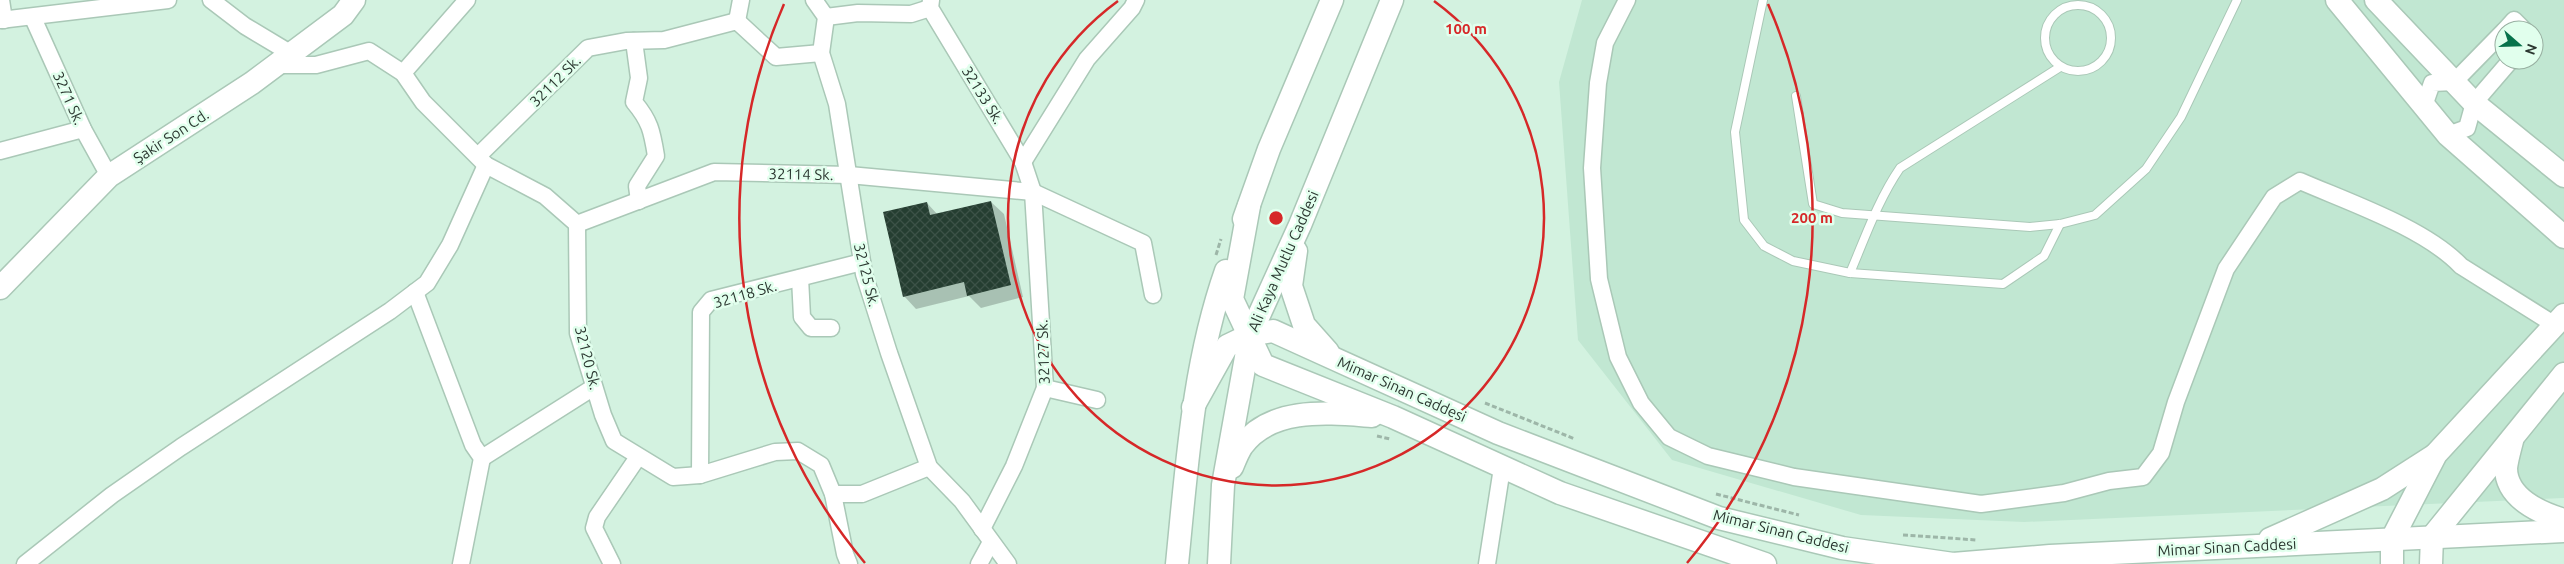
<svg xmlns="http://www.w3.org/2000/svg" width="2564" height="564" font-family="Ubuntu,sans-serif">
	<defs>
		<pattern id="building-cross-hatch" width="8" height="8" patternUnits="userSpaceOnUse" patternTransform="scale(1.25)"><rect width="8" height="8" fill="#253e31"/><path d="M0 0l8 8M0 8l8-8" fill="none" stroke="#3c5247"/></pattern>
	</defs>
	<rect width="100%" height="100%" fill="#d3f2e0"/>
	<path fill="#c1e7d2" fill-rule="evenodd" d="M1582 0H2564V498L2024 522 1861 515 1672 460 1578 340 1559 82ZM2504 30H2534V60H2504Z"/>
	<polygon fill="#0003" points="991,202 1004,214 1023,297 981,308 969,296 916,309 904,296 927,203 938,215"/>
	<polygon fill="url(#building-cross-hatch)" points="991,201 1011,285 967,296 964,282 903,297 883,212 927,202 930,215"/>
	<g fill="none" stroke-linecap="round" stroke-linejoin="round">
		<g stroke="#aac8b7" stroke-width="10">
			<g id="lane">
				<polyline points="1763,0 1735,132 1744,220 1764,246 1793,261 1850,273 2003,284 2044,256 2060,224"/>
				<circle cx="2078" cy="38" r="33"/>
				<polyline points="1796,96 1813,204 1842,213 2030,227 2060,224 2095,215 2146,169 2181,117 2237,0"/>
				<path d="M1850 273C1865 238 1878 200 1900 168L2060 67"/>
			</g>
		</g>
		<g stroke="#aac8b7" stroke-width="19">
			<g id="street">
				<polyline points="1,0 4,20"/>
				<polyline points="211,0 245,26 290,53"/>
				<polyline points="814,0 826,17 821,53 837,104 864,274 889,353 929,467 962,501 1008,564"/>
				<polyline points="931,0 930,8 1023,162 1033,192 1045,388 1014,466 982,529"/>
				<path d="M1627 0 1605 43 1598 83 1592 168 1599 279 1618 357 1641 403 1669 437 1708 456 1794 477 1981 504 2064 493 2109 481 2143 477 2161 453 2176 402 2226 269 2274 197 2300 181C2348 202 2425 228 2461 266L2555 325"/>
				<polyline points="826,17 858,13 911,14 930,8"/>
				<polyline points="33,18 83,129 109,176"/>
				<polyline points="0,20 168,0"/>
				<polyline points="737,21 741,0"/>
				<polyline points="2505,30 2514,20 2524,30"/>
				<path d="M634 41 639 78 634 102C650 121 652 131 656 156L637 186 639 201"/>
				<polyline points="275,65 316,65 369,51 403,73 423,102 486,165 545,196 577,224 578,333 603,415 614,441 673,477 700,475 775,452 798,451 821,465 833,494 845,554 849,564"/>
				<polyline points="403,73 467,0"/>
				<polyline points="2424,106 2432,83 2454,82 2504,31"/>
				<polyline points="2448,135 2467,128 2474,103 2511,60"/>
				<polyline points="0,151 83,129"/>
				<polyline points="478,156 588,48 626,41 664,40 737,21 776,57 821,53"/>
				<polyline points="1023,162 1087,59 1132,8 1136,0"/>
				<polyline points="577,224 714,172 849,175 1033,192 1143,243 1153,295"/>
				<polyline points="800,278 802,317 811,328 831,328"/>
				<polyline points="415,292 473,445 482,458 461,564"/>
				<polyline points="1045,388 1097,400"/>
				<polyline points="482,458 594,387"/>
				<polyline points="700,475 701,312 711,300 862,262"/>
				<polyline points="833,494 862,494 929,467"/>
				<polyline points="25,564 112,495 181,447 390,311 427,283 450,245 486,165"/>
				<polyline points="612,564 594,528 597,517 638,457"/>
				<polyline points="979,564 991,542"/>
				<polyline points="1487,564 1502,468"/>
			</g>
		</g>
		<g stroke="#aac8b7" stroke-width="25">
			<g id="secondary">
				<polyline points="2337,0 2448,135 2564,237"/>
				<polyline points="2376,0 2474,103 2564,176"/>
				<polyline points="1249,206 1232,299 1263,365 1393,417 1560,493 1765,564"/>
				<polyline points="1244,219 1269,149 1332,0"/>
				<polyline points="1296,251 1291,286 1304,325 1328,352"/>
				<polyline points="0,288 109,176 252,83 343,15 354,0"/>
				<polyline points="1193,407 1227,346 1250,335 1273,331 1498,433 1719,518 1842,548 1953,564 2050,556 2564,531"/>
				<path d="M2512 441C2510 449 2507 459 2506 468 2506 498 2540 513 2564 520"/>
				<path d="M1232 467C1235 460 1238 452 1242 446 1271 406 1330 413 1372 416"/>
				<polyline points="2270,539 2382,489 2435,455"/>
				<path d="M1177 564C1187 465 1193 365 1226 271"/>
				<polyline points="1219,564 1223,485 1250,335 1300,225 1392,0"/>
				<polyline points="2392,564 2392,539 2436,454 2564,315"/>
				<polyline points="2431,564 2432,537 2564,374"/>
			</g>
		</g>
		<g stroke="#9db6a8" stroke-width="3" stroke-dasharray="5 2.5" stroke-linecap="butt">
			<polyline points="1216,255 1221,239"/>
			<polyline points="1485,403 1575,439"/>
			<polyline points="1377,436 1390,439"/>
			<polyline points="1716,494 1799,515"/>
			<polyline points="1903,535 1977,540"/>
		</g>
		<use href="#lane" stroke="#fff" stroke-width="8"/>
		<use href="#street" stroke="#fff" stroke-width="16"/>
		<use href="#secondary" stroke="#fff" stroke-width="22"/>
	</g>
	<g fill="none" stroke="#d62828" stroke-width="2.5">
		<path d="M1434 1A268 268 0 1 1 1118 1"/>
		<path d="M865 563A536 536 0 0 1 784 4M1768 4A536 536 0 0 1 1687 563"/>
	</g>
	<g text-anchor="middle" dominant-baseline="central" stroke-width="5" stroke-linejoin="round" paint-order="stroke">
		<g font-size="15" fill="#2b3730" stroke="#e1ffed">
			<text transform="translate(555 81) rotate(-45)">32112 Sk.</text>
			<text transform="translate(983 95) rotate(58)">32133 Sk.</text>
			<text transform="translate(69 98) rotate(66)">3271 Sk.</text>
			<text transform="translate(171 136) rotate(-33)">Şakir Son Cd.</text>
			<text transform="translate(801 174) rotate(1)">32114 Sk.</text>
			<text transform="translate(1283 261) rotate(-66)">Ali Kaya Mutlu Caddesi</text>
			<text transform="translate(867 275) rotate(76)">32125 Sk.</text>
			<text transform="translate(745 294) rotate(-16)">32118 Sk.</text>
			<text transform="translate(1043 352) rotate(-92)">32127 Sk.</text>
			<text transform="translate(588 358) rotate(76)">32120 Sk.</text>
			<text transform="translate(1402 389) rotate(24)">Mimar Sinan Caddesi</text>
			<text transform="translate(1781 531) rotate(14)">Mimar Sinan Caddesi</text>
			<text transform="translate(2227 547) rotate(-3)">Mimar Sinan Caddesi</text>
		</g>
	</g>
	<circle cx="1276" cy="218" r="8" fill="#d62828" stroke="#e1ffed" stroke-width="2.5"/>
	<g font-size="15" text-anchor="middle" font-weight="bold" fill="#d62828" stroke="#e1ffed" stroke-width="5" stroke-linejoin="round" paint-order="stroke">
		<text x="1466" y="34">100 m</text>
		<text x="1812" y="223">200 m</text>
	</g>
	<g transform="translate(2519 45) rotate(110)"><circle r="24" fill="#e1ffed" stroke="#98afa1"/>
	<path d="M0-4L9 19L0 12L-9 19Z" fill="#07724b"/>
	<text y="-8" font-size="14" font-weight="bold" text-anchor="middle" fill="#2b3730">N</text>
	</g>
</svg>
